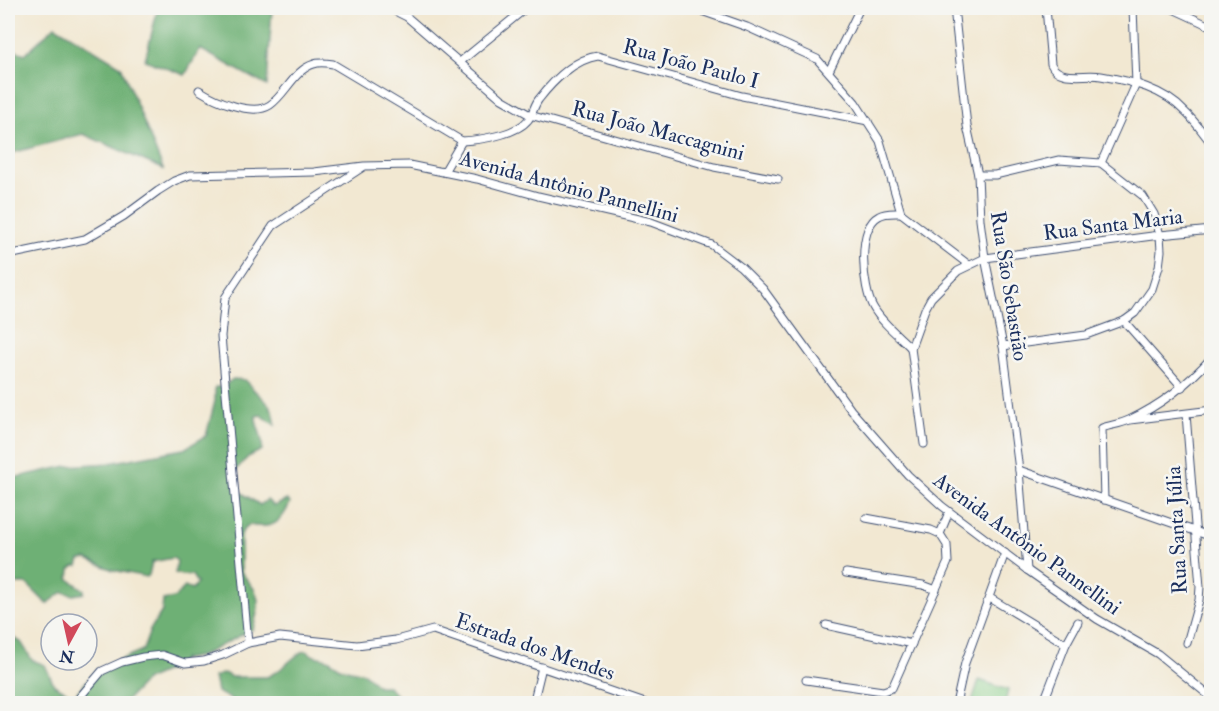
<svg xmlns="http://www.w3.org/2000/svg" width="1219" height="711" font-family="'IM FELL Double Pica',serif">
	<rect width="100%" height="100%" fill="#f6f6f2"/>
	<filter id="ink" filterUnits="userSpaceOnUse"><feTurbulence type="fractalNoise" baseFrequency=".0167" numOctaves="2"/><feDisplacementMap in="SourceGraphic" scale="12" xChannelSelector="R" yChannelSelector="G"/><feConvolveMatrix kernelMatrix="1 2 1 2 8 2 1 2 1" color-interpolation-filters="sRGB"/></filter>
	<filter id="wash" filterUnits="userSpaceOnUse"><feTurbulence type="fractalNoise" baseFrequency=".008" numOctaves="4" result="noise"/><feDisplacementMap in="SourceGraphic" scale="24" xChannelSelector="R" yChannelSelector="G"/><feGaussianBlur stdDeviation="1.35" result="paint"/><feColorMatrix in="noise" values="0 0 0 0 0 0 0 0 0 0 0 0 0 0 0 0 0 1.4 0 .05"/><feComposite in="paint" operator="in"/></filter>
	<g filter="url(#wash)">
		<rect width="100%" height="100%" fill="#f2e8d2"/>
		<polygon fill="#88cd87" stroke="#527e72" stroke-width="1.5" points="979,680 1008,690 1005,703 978,703 972,701"/>
		<g fill="#6eb074" stroke="#447069" stroke-width="1.5">
			<polygon points="158,8 272,8 267,86 200,49 185,75 145,60"/>
			<polygon points="55,26 121,66 163,169 83,134 8,154 8,48 25,54"/>
			<path d="M233 379 245 380C257 397 276 402 275 425L261 415 256 416C255 427 264 434 262 450L248 457 233 473 234 488 260 505 267 500 274 506 287 500 290 503C281 524 272 529 249 525L244 528 241 535V572L255 590 258 600V609L253 629 201 656 184 659 176 667 146 680 124 703H71C84 674 115 661 143 650L150 630 162 611 163 600 174 598 185 587 192 590 197 583 192 575H182L175 573 177 561 173 558 152 562 149 575 147 577 113 570 87 559 80 560 78 566H75L70 570 69 579 84 590V593L73 595 63 592 47 604 27 584H15L11 569 8 567V479L67 466 109 463 184 449 206 436 215 401V387H222Z"/>
			<polygon points="8,635 21,642 32,660 45,665 54,685 67,692 65,703 8,703"/>
			<polygon points="307,651 314,656 328,659 342,668 364,673 378,686 388,686 403,703 234,703 229,698 217,692 214,677 224,673 231,677 267,677 278,671 301,652"/>
		</g>
	</g>
	<g filter="url(#ink)">
		<g fill="none" stroke-linecap="round" stroke-linejoin="round">
			<g stroke="#3b4b6f" stroke-width="9">
				<g id="street">
					<polyline points="389,8 407,17 502,99 530,115 714,167 778,179"/>
					<polyline points="693,8 747,27 817,59 855,102 880,141 901,213 969,265"/>
					<polyline points="912,8 914,8"/>
					<polyline points="954,8 967,126 978,175 980,220 985,258 1003,346 1019,470 1027,570"/>
					<path d="M1046 8 1051 64C1059 82 1085 73 1101 76 1131 81 1164 89 1185 112 1195 121 1203 133 1212 144"/>
					<polyline points="1171,8 1212,27"/>
					<polyline points="460,62 526,8"/>
					<polyline points="829,71 860,8"/>
					<path d="M199 90C215 100 252 117 270 105 286 94 294 70 314 64 319 62 327 63 333 64L462 141C479 140 516 135 528 120 533 114 534 105 539 99 553 81 575 59 598 56L742 96 868 121"/>
					<polyline points="1101,163 1136,84 1133,8"/>
					<polyline points="444,172 462,141"/>
					<polyline points="978,175 995,175 1059,160 1101,163 1143,196 1154,214 1160,235 1161,251 1159,267 1152,289 1135,313 1124,321 1086,335 1003,346"/>
					<path d="M901 213C894 213 885 212 879 216 856 228 863 289 873 307 882 323 898 335 911 348"/>
					<polyline points="8,255 85,239 124,216 158,191 174,181 190,175 314,172 364,166 409,165 477,179 538,196 651,222 712,245 741,267 763,289 851,410 908,475 942,506 1027,570 1097,619 1158,654 1212,698"/>
					<polyline points="1124,321 1182,387"/>
					<polyline points="1186,414 1200,587 1199,600 1187,643"/>
					<polyline points="1130,420 1212,410"/>
					<polyline points="924,444 911,348 925,309 931,298 958,271 985,258 1160,235 1212,230"/>
					<polyline points="1019,470 1212,537"/>
					<path d="M1104 500 1102 428C1110 425 1121 424 1129 420 1161 405 1189 383 1212 357"/>
					<polyline points="866,518 931,530 940,534 949,512"/>
					<polyline points="846,573 923,585 936,590"/>
					<polyline points="990,598 1066,644"/>
					<polyline points="826,625 912,644"/>
					<polyline points="248,643 221,336 225,298 273,226 363,167"/>
					<polyline points="806,680 883,691 892,688 948,562 947,545 940,534"/>
					<polyline points="74,704 102,671 122,662 143,657 162,655 185,663 204,661 223,655 248,643 280,637 357,645 396,640 433,630 648,704"/>
					<polyline points="533,704 542,667"/>
					<polyline points="956,704 965,663 1005,553"/>
					<polyline points="1043,704 1066,644 1078,622"/>
				</g>
			</g>
			<use href="#street" stroke="#fff" stroke-width="7"/>
		</g>
	</g>
	<g text-anchor="middle" dominant-baseline="central" stroke-width="5" stroke-linejoin="round" paint-order="stroke">
		<g font-size="21" fill="#1b2f5e" stroke="#f6f6f2">
			<text transform="translate(691 64) rotate(15)">Rua João Paulo I</text>
			<text transform="translate(658 131) rotate(15)">Rua João Maccagnini</text>
			<text transform="translate(569 187) rotate(15)">Avenida Antônio Pannellini</text>
			<text transform="translate(1113 225) rotate(-7)">Rua Santa Maria</text>
			<text transform="translate(1009 286) rotate(81)">Rua São Sebastião</text>
			<text transform="translate(1177 530) rotate(-93)">Rua Santa Júlia</text>
			<text transform="translate(1027 544) rotate(36)">Avenida Antônio Pannellini</text>
			<text transform="translate(535 647) rotate(19)">Estrada dos Mendes</text>
		</g>
	</g>
	<rect width="1219" height="711" fill="none" stroke="#f6f6f2" stroke-width="30"/>
	<g transform="translate(69 642) rotate(188)"><circle r="28" fill="#f6f6f2" stroke="#9ea6b7" stroke-width="1.5"/>
	<path d="M0-4.5L10 22L0 15L-10 22Z" fill="#d1495b"/>
	<text y="-9" font-size="16" font-weight="bold" text-anchor="middle" fill="#1b2f5e">N</text>
	</g>
</svg>
